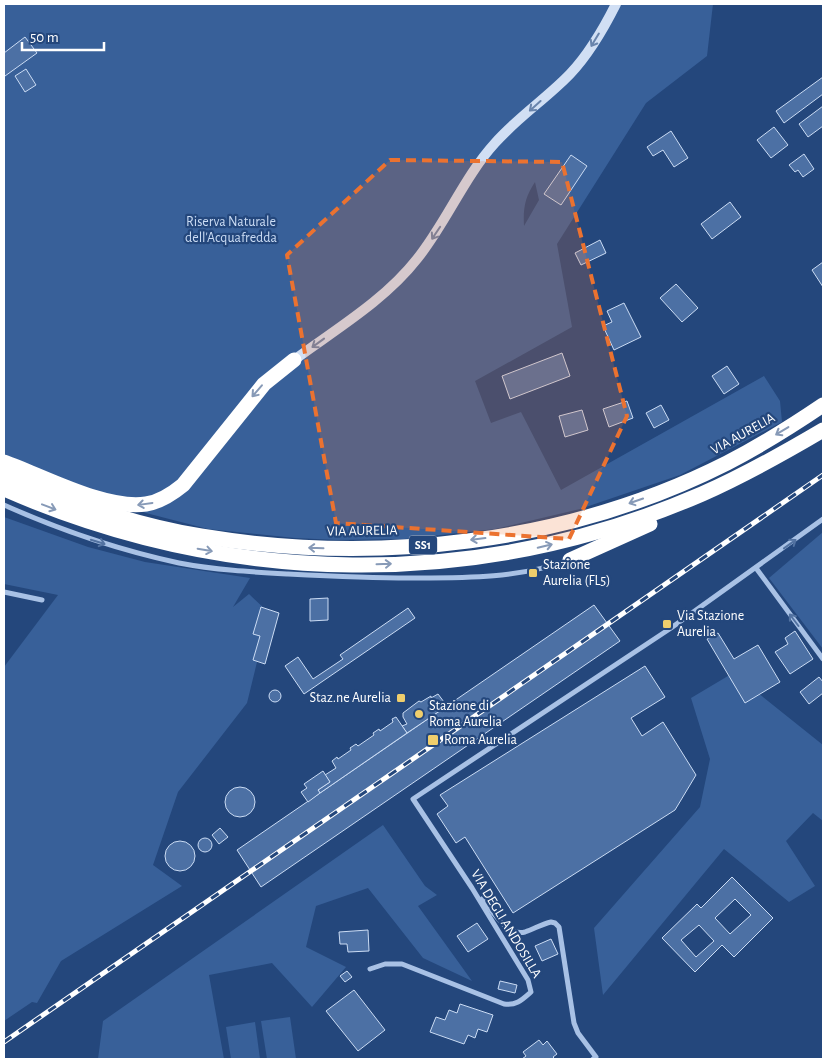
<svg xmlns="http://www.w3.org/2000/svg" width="827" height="1063" font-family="'Alegreya Sans',sans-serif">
	<rect width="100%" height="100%" fill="#24477c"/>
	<g fill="#386099" fill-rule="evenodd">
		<path d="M4 4H713L707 56 646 103 557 244 572 327 475 381 491 423 521 412 561 490 764 376 780 401 782 422 680 475 580 509 495 529 404 539 337 540 295 538 208 529 146 513 113 498 4 457ZM535 182 539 200 524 226C523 208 525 197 535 182Z"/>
		<polygon points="4,517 88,547 145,562 250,578 233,607 249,594 269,613 247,703 178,792 153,865 182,886 61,961 37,1003 32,1002 4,1021 4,667 58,595 4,584"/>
		<polygon points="823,532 823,649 769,578"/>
		<polygon points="733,673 823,745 823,821 813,813 786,841 815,886 789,902 724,849 603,995 594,928 700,807 710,759 691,698"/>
		<polygon points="383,825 425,886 437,895 418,906 472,981 423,958 368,888 316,906 306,947 346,967 312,1007 272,963 209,975 224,1059 98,1059 103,1021"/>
		<polygon points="290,1017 296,1059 267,1059 261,1021"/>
		<polygon points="255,1022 260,1059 231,1059 226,1027"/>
	</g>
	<g fill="#4c70a4" stroke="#cbdcf4" fill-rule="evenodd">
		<polygon points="25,37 37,53 5,76 4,74 4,53"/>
		<polygon points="26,69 36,85 25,92 15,76"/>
		<polygon points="823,77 823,94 784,123 776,111"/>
		<polygon points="823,106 823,126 808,137 799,124"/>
		<polygon points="774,127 788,145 771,158 757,140"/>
		<polygon points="671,131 688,158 674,167 663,150 653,156 647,147"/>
		<polygon points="804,154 814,169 803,177 798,170 795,172 789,165"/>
		<polygon points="571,155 587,166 561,205 544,194"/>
		<polygon points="730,202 741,217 712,239 701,224"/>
		<polygon points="600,240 606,253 581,265 575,253"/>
		<polygon points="823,262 823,287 812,270"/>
		<polygon points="676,284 698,308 682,322 660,298"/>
		<polygon points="624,303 641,337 614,350 603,326 612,322 607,311"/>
		<polygon points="562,353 570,376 510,399 502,376"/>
		<polygon points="727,366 739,384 724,394 712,376"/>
		<polygon points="627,401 633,418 609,427 603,409"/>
		<polygon points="661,405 669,420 654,428 646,413"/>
		<polygon points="582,410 588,430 565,437 559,416"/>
		<polygon points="328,598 328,620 310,621 310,599"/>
		<polygon points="594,605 620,641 261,887 237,850"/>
		<polygon points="261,607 279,613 265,664 253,660 260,636 253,634"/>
		<polygon points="408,608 415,618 304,694 285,666 298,657 313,679 343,659 340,655"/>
		<polygon points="795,631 813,659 790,674 775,652 788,644 785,638"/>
		<polygon points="718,633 734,659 758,645 780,682 745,703 707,639"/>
		<polygon points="645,666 665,697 631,718 642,736 663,722 696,775 675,810 513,913 465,837 456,843 437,814 448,806 440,795"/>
		<polygon points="819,677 823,682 823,693 809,704 800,692"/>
		<circle cx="275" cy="696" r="6"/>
		<polygon points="438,694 447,706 407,733 402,726 407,724 403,717 403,713 419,701 421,702 431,696 431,698"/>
		<polygon points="396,717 407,733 320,793 318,790 330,782 325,775 336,768 332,761 337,757 338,759 351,750 350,748 356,744 358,746 374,735 373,733 379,729 380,731 393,722 392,719"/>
		<polygon points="323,771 330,782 318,790 320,793 308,802 301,792 307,788 304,784"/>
		<circle cx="240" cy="802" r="15"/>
		<polygon points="220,828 228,837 219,844 212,835"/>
		<circle cx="205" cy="845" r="7"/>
		<circle cx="180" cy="856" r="15"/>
		<path d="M732 877 773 918 734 957 722 945 695 972 662 938 697 904 701 908ZM735 899 751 915 730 934 715 918ZM699 925 714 941 696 957 681 940Z"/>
		<polygon points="477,923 488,939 468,952 457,936"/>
		<polygon points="368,930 369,951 348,952 347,944 340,944 339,932"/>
		<polygon points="551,939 558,954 542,961 535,946"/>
		<polygon points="347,971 352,977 345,982 340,976"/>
		<polygon points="500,981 517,985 515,993 498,989"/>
		<polygon points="354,990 385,1030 358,1051 326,1011"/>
		<polygon points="460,1004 493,1015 487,1032 478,1029 475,1038 468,1035 464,1044 430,1032 436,1017 445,1020 449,1010 457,1013"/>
		<polygon points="539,1040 543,1045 547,1041 557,1054 553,1057 555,1059 522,1059 526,1056 523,1052"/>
	</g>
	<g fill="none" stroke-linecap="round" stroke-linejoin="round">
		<g stroke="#a8c1e5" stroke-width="5">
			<path d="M4 505C60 530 119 550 179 563 215 570 252 572 288 574 328 576 368 578 409 578 462 578 518 579 569 560"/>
			<polyline points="756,568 823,659"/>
			<polyline points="4,592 42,600"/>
			<path d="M482 899C492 910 507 937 525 932 534 929 542 924 551 922L555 923 559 927 574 1023 578 1033 596 1057 593 1059"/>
			<path d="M370 969 385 964H402L504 1004C516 1006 522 1000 531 992L528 980 472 888 413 799 671 628 823 519"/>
		</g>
		<path stroke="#d1dff4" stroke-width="10" d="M294 360C336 329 385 300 417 259 446 223 464 177 495 143 518 117 547 98 570 74 589 54 604 28 616 4"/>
		<g stroke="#fff" stroke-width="15">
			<path d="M4 462C43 476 105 510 146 504 160 502 172 494 183 485L264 384 294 360"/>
			<path d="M4 474C66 501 133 525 201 536 377 565 567 544 727 463 760 446 792 426 823 405"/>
			<path d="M4 489C228 587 476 592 702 494 743 476 784 453 823 430"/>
			<polyline points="570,560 650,524"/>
		</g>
		<g stroke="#fff" stroke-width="5">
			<polyline id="rail" points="4,1042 823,475"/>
		</g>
		<use href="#rail" stroke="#24477c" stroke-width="3" stroke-dasharray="9" stroke-linecap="butt"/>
	</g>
	<defs><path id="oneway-shaft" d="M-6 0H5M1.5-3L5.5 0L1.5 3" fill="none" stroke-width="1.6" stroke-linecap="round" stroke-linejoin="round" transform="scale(1.25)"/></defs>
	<g stroke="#6984ac">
		<use href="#oneway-shaft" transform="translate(595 40) rotate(121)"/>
		<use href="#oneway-shaft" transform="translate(535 106) rotate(138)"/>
		<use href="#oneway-shaft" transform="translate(436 233) rotate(124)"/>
		<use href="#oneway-shaft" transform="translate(318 343) rotate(144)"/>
	</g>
	<g stroke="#879ab7">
		<use href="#oneway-shaft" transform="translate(257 391) rotate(131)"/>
		<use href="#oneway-shaft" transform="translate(782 431) rotate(149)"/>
		<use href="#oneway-shaft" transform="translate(636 501) rotate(161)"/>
		<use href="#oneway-shaft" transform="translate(145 504) rotate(172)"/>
		<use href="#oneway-shaft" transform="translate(49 507) rotate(21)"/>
		<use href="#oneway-shaft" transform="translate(478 539) rotate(173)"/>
		<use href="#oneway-shaft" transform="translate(545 546) rotate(-13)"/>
		<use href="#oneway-shaft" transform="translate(316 548) rotate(-178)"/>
		<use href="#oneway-shaft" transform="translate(205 550) rotate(10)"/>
		<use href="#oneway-shaft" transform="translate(384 564) rotate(-2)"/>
	</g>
	<g stroke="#5272a1">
		<use href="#oneway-shaft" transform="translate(98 542) rotate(17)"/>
		<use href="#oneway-shaft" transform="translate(790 544) rotate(-36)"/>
		<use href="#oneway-shaft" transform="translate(794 620) rotate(-127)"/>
	</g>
	<path fill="#eb7230" fill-opacity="0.2" stroke="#eb7230" stroke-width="4" stroke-dasharray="10 6" stroke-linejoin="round" d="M390 160 562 162 627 416 569 539 336 523 287 255Z"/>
	<g fill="#efce6c" stroke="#24477c" stroke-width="2">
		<rect x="528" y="568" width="10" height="10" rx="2.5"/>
		<rect x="662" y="619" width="10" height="10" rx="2.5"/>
		<rect x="396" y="693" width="10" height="10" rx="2.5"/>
		<circle cx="419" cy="714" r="5"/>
		<rect x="427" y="734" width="12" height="12" rx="2.5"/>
	</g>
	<g text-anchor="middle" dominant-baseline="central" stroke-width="4.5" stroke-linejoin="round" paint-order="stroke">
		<rect fill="#24477c" stroke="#bdc8d8" stroke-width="1" x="409" y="535.5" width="28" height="19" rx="4"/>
		<g font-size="12" font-weight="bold" fill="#fff">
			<text x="423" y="545">SS1</text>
		</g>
		<g font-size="14" fill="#cbdcf4" stroke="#24477c">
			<text x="231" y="222">Riserva Naturale<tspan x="231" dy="16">dell'Acquafredda</tspan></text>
		</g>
		<g font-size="14" fill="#fff" stroke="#24477c">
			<text transform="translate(743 434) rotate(-29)">VIA AURELIA</text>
			<text transform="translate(362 531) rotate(-1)">VIA AURELIA</text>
			<text transform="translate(506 924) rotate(59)">VIA DEGLI ANDOSILLA</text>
		</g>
		<g font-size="14" fill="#fff" stroke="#24477c" text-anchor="start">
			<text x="543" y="565">Stazione<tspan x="543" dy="16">Aurelia (FL5)</tspan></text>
			<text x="677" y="616">Via Stazione<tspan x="677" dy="16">Aurelia</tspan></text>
			<text x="391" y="698" text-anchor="end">Staz.ne Aurelia</text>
			<text x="429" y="706">Stazione di<tspan x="429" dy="16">Roma Aurelia</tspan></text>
			<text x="444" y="740">Roma Aurelia</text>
		</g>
	</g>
	<rect width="827" height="1063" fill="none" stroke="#ffffff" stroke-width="10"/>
	<path d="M22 42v8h82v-8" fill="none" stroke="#ffffff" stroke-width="2.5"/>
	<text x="30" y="42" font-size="15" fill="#ffffff" stroke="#24477c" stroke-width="4" paint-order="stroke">50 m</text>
</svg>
